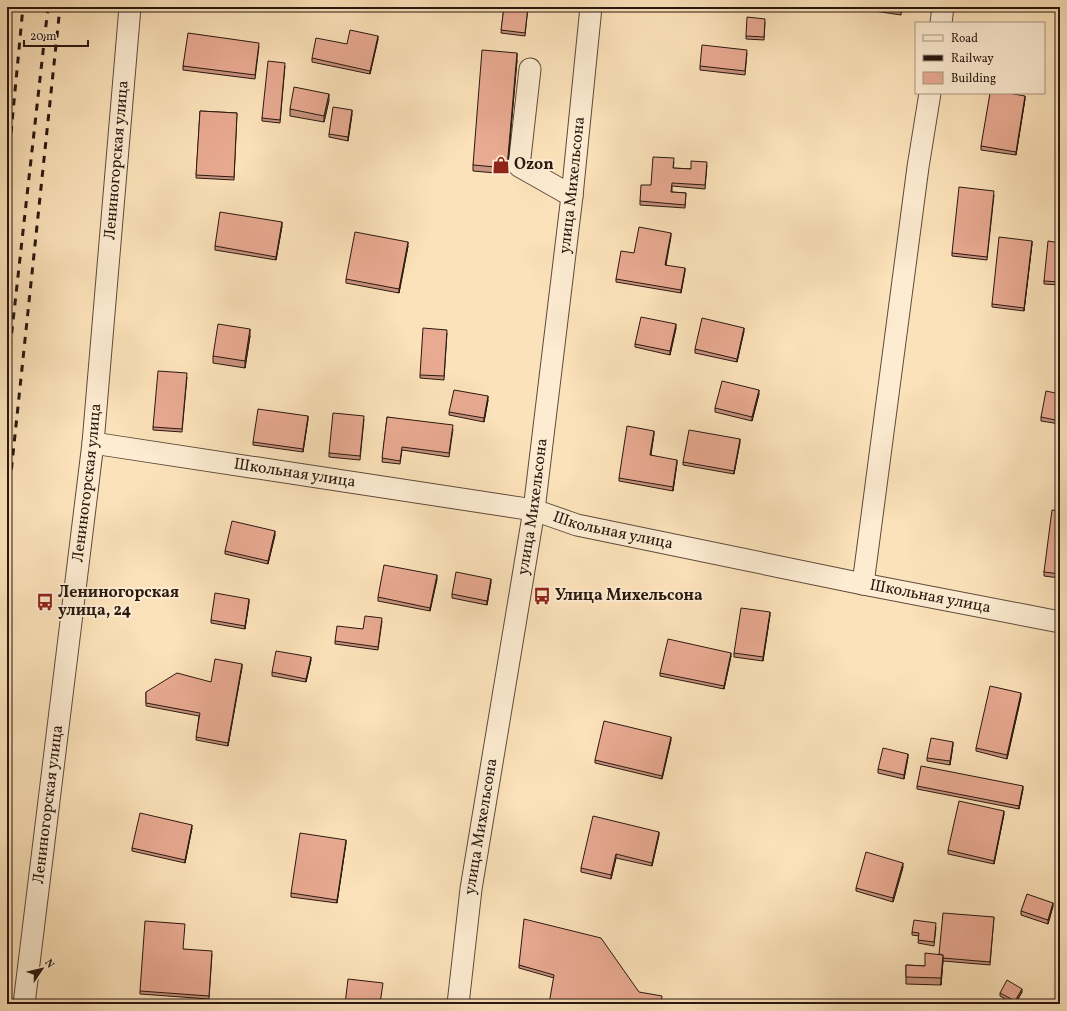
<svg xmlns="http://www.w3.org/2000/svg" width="1067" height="1011" font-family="Vollkorn,serif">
	<rect width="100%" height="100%" fill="#fce2ba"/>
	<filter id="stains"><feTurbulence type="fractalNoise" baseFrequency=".005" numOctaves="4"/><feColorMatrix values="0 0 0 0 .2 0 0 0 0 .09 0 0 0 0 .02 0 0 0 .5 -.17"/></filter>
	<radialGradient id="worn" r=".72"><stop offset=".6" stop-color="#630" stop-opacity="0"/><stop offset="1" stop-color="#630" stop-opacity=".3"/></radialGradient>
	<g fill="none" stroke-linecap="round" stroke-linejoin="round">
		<g stroke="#5e4a3a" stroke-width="23">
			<g id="minor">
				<polyline points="941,23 943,7"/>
				<polyline points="530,69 519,166 572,196"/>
				<path id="s1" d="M93 443 534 510 577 525 863 584 1060 622"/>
				<polyline points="863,584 918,167 930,93"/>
				<path id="s2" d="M24 1004 93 443 130 7"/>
				<path id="s3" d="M458 1004 471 889 534 510 572 196 591 7"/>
			</g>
		</g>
		<use href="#minor" stroke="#fdecd2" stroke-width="21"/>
		<g stroke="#29170f" stroke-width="3" stroke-dasharray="7 7" stroke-linecap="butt">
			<polyline points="7,23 9,7"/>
			<polyline points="7,175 23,7"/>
			<polyline points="7,375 48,7"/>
			<polyline points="7,511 60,7"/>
		</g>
	</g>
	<g fill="#c8927e" stroke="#29170f">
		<polygon points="504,7 528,7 525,36 501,33"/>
		<polygon points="861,7 902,7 901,15 861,9"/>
		<polygon points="765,22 764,40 746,39 746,36"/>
		<polygon points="378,39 370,74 312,62 312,58 347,44"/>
		<polygon points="259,46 255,79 183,70 183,66"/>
		<polygon points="747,53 745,75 700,70 700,66"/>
		<polygon points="517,60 507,174 473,171 473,165"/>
		<polygon points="285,66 280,123 262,121 262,118"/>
		<polygon points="1025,99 1016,155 981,150 981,146"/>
		<polygon points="329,100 324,122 290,116 290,109"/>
		<polygon points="200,111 237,113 234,180 196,178"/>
		<polygon points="352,114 348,141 329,137 329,134"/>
		<polygon points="674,162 673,168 691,169 707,165 705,189 672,186 672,192 686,193 685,208 640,205 640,201"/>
		<polygon points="994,195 987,260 952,256 952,253"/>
		<polygon points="282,226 276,260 215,250 215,246"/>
		<polygon points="671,236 666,265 685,271 681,293 616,282 616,279 634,253"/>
		<polygon points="1060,243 1060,285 1044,284 1044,281"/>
		<polygon points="1032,244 1024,311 992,307 992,304"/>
		<polygon points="408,246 399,293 346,283 346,279"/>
		<polygon points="676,328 670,355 635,347 635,344"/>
		<polygon points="744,331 737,362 695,353 695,349"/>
		<polygon points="447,333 444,380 420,378 420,375"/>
		<polygon points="250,336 245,368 213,363 213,356"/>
		<polygon points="187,377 182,432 153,430 153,427"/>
		<polygon points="759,394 752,421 715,412 715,408"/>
		<polygon points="1060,394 1060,424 1041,421 1041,417"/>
		<polygon points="488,400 484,422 449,415 449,412"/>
		<polygon points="387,417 453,429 449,457 402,450 400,464 382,462"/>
		<polygon points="308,419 303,452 253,445 253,442"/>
		<polygon points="364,419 360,460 329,457 329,453"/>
		<polygon points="654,434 651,455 677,463 673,491 619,481 619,478"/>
		<polygon points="740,442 734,474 683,465 683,462"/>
		<polygon points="1060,511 1060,578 1044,576 1044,572"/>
		<polygon points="275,535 268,564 225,554 225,551"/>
		<polygon points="437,579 430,611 378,601 378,597"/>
		<polygon points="491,582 487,605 452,598 452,594"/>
		<polygon points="249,602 245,629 211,623 211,620"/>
		<polygon points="770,615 763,661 734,657 734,653"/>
		<polygon points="382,621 378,650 335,644 335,641"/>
		<polygon points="731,656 724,689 660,676 660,673"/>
		<polygon points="311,660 306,682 272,676 272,672"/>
		<polygon points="242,667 228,746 196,740 199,716 146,706 146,692 211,682"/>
		<polygon points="1021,697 1007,759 976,751 976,748"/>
		<polygon points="671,740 662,779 595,763 595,760"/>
		<polygon points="953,745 950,765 927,761 927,758"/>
		<polygon points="908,757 904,779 878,773 878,769"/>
		<polygon points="917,786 1023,789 1019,809 917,789"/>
		<polygon points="1004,814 994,864 948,854 948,850"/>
		<polygon points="192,828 185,863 132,851 132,848"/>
		<polygon points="659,835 652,866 616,858 611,879 581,872 581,868"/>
		<polygon points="346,843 337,903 291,897 291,893"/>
		<polygon points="903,867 893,902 856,891 856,888"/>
		<polygon points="1053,906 1048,924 1021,915 1021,911"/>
		<polygon points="994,917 990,965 943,961 941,985 906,984 906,965 925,966 939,954"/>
		<polygon points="936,927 934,946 918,943 919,936 912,935 912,932"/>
		<polygon points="183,949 212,954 209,999 140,994 140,991"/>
		<polygon points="519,965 662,999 554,978 519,968"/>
		<polygon points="1022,992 1015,1004 1014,1004 1000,996 1000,993"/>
	</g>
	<g fill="#a37766" stroke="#29170f">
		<polygon points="378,36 378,39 370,74 370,71"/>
		<polygon points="517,53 517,60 507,174 507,168"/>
		<polygon points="329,94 329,100 324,122 324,116"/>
		<polygon points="1025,96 1025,99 1016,155 1016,152"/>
		<polygon points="352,110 352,114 348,141 348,137"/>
		<polygon points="282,222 282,226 276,260 276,257"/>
		<polygon points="671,233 671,236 665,268 665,265"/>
		<polygon points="1032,241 1032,244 1024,311 1024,308"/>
		<polygon points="408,242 408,246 399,293 399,289"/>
		<polygon points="685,268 685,271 681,293 681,290"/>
		<polygon points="676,324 676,328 670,355 670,351"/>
		<polygon points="744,328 744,331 737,362 737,359"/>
		<polygon points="250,329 250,336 245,368 245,361"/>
		<polygon points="759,390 759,394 752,421 752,417"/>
		<polygon points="488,396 488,400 484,422 484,418"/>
		<polygon points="308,416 308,419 303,452 303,449"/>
		<polygon points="654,431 654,434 650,458 650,455"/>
		<polygon points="740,439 740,442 734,474 734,471"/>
		<polygon points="677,460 677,463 673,491 673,487"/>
		<polygon points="275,531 275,535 268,564 268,561"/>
		<polygon points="437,575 437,579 430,611 430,608"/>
		<polygon points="491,579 491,582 487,605 487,601"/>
		<polygon points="249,599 249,602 245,629 245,626"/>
		<polygon points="770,612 770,615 763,661 763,657"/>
		<polygon points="731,653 731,656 724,689 724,686"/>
		<polygon points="311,657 311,660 306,682 306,679"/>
		<polygon points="242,664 242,667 228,746 228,743"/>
		<polygon points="1021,693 1021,697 1007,759 1007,755"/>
		<polygon points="671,737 671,740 662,779 662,776"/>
		<polygon points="953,742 953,745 950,765 950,761"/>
		<polygon points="908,754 908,757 904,779 904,775"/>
		<polygon points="1023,786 1023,789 1019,809 1019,806"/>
		<polygon points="1004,811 1004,814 994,864 994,861"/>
		<polygon points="192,825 192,828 185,863 185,860"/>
		<polygon points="659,832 659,835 652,866 652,863"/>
		<polygon points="346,840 346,843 337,903 337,900"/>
		<polygon points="616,854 616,858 611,879 611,875"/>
		<polygon points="903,863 903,867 893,902 893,898"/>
		<polygon points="1053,903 1053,906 1048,924 1048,920"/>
		<polygon points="943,955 943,961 941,985 941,978"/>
		<polygon points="1022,989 1022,992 1015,1004 1015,1001"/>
	</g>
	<g fill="#e9aa92" stroke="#29170f">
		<polygon points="504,7 528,7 525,33 501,30"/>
		<polygon points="872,7 901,7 901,12"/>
		<polygon points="747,17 765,19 764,37 746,36"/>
		<polygon points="350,30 378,36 370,71 312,58 316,38 347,44"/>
		<polygon points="188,33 259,43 255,75 183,66"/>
		<polygon points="702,45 747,50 745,71 700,66"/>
		<polygon points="482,50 517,53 507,168 473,165"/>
		<polygon points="268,61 285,63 280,120 262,118"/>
		<polygon points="294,87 329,94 324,116 290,109"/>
		<polygon points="990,93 1008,93 1025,96 1016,152 981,146"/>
		<polygon points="333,107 352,110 348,137 329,134"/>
		<polygon points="200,111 237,113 234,177 196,175"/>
		<polygon points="653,157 674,158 673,168 691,169 691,161 707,162 705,185 672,183 671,192 686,193 685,205 640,201 641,185 651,185"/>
		<polygon points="959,187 994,191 987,257 952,253"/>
		<polygon points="220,212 282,222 276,257 215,246"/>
		<polygon points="639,227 671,233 665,265 685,268 681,290 616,279 621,251 634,253"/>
		<polygon points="355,232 408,242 399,289 346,279"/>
		<polygon points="999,237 1032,241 1024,308 992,304"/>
		<polygon points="1048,241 1060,243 1060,282 1044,281"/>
		<polygon points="641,317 676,324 670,351 635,344"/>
		<polygon points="702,318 744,328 737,359 695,349"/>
		<polygon points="218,324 250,329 245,361 213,356"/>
		<polygon points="423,328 447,330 444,376 420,375"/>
		<polygon points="158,371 187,373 182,429 153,427"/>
		<polygon points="722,381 759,390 752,417 715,408"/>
		<polygon points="454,390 488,396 484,418 449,412"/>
		<polygon points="1046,391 1060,394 1060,421 1041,417"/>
		<polygon points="258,409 308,416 303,449 253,442"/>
		<polygon points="333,413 364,416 360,456 329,453"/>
		<polygon points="387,417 453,425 449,453 402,447 400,461 382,458"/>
		<polygon points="627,426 654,431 650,455 677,460 673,487 619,478"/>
		<polygon points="689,430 740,439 734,471 683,462"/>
		<polygon points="1052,510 1060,511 1060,574 1044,572"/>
		<polygon points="232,521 275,531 268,561 225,551"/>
		<polygon points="384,565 437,575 430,608 378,597"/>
		<polygon points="456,572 491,579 487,601 452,594"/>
		<polygon points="215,593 249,599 245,626 211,620"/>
		<polygon points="741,608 770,612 763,657 734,653"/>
		<polygon points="365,616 382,618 378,647 335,641 337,626 363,629"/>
		<polygon points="668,639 731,653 724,686 660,673"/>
		<polygon points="276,651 311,657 306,679 272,672"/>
		<polygon points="215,659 242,664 228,743 196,737 200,713 146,703 146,692 177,673 211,682"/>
		<polygon points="990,686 1021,693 1007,755 976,748"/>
		<polygon points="604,721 671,737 662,776 595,760"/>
		<polygon points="931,738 953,742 950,761 927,758"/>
		<polygon points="883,748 908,754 904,775 878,769"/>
		<polygon points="921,766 1023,786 1019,806 917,786"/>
		<polygon points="959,801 1004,811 994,861 948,850"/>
		<polygon points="140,813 192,825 185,860 132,848"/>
		<polygon points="593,816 659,832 652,863 616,854 611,875 581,868"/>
		<polygon points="300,833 346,840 337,900 291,893"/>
		<polygon points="866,852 903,863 893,898 856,888"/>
		<polygon points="1027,894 1053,903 1048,920 1021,911"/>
		<polygon points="943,913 994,917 990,962 943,958 943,955 939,954"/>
		<polygon points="524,919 601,938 639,992 662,996 661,1004 549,1004 554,975 519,965"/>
		<polygon points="914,920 936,923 934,942 918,940 919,933 912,932"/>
		<polygon points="145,921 185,924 183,949 212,951 209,996 140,991"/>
		<polygon points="925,953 943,955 941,978 906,977 906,965 925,966"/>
		<polygon points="348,979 383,983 380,1004 345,1004"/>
		<polygon points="1007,980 1022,989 1015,1001 1000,993"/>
	</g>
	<defs>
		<g id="shop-bare" transform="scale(1.38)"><path d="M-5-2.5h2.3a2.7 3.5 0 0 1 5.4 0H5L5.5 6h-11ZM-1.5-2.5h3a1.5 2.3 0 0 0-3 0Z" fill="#8f2418" stroke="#fdecd2" stroke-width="2.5" paint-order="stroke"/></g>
		<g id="bus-bare" transform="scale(1.38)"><path d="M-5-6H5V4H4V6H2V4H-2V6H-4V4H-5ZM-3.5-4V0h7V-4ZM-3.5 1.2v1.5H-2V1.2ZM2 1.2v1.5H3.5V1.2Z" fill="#8f2418" stroke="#fdecd2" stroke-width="2.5" paint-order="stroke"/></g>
	</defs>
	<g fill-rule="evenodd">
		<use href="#shop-bare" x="501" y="165"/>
		<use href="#bus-bare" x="542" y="596"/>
		<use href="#bus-bare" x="45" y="602"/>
	</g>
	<g text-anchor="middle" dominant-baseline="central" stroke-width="4" stroke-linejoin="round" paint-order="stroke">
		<g font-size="16" fill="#29170f" stroke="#fdecd2">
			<text stroke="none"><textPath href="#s2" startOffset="849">Лениногорская улица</textPath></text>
			<text stroke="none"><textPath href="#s3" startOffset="827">улица Михельсона</textPath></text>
			<text stroke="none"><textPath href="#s1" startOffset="204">Школьная улица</textPath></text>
			<text stroke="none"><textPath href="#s2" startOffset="525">Лениногорская улица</textPath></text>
			<text stroke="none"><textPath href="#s3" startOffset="503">улица Михельсона</textPath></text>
			<text stroke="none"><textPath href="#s1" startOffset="528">Школьная улица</textPath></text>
			<text stroke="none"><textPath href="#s1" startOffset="852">Школьная улица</textPath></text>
			<text stroke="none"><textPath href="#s2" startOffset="201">Лениногорская улица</textPath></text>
			<text stroke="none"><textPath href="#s3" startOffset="179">улица Михельсона</textPath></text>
		</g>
		<g font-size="16" font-weight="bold" fill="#29170f" stroke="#fdecd2" text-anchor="start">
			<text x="514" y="165">Ozon</text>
			<text x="58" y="593">Лениногорская<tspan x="58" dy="18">улица, 24</tspan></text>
			<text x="555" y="596">Улица Михельсона</text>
		</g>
	</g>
	<rect width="1067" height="1011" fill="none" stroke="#fce2ba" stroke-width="24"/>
	<rect x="8" y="8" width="1051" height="995" fill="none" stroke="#29170f" stroke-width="2"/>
	<rect x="12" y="12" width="1043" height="987" fill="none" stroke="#29170f"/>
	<rect x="915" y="22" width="130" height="72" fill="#fdecd2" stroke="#a89784"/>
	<rect x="923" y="35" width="20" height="6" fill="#fdecd2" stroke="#a89784"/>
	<text x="951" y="42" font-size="12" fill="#29170f">Road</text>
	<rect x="923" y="55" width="20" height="6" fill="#29170f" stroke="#a89784"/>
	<text x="951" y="62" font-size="12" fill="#29170f">Railway</text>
	<rect x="923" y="72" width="20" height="12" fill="#e9aa92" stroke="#a89784"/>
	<text x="951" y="82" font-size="12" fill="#29170f">Building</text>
	<g transform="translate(42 969) rotate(55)" stroke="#fdecd2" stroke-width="3" paint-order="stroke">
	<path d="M0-3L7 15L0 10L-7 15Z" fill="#29170f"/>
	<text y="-6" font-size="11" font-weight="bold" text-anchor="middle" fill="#29170f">N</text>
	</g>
	<path d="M24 40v6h64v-6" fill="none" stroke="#29170f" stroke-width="2"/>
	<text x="30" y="40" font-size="12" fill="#29170f" stroke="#fdecd2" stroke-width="3" paint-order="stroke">20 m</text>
	<rect width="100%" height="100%" filter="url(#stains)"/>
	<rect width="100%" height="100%" fill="url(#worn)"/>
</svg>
